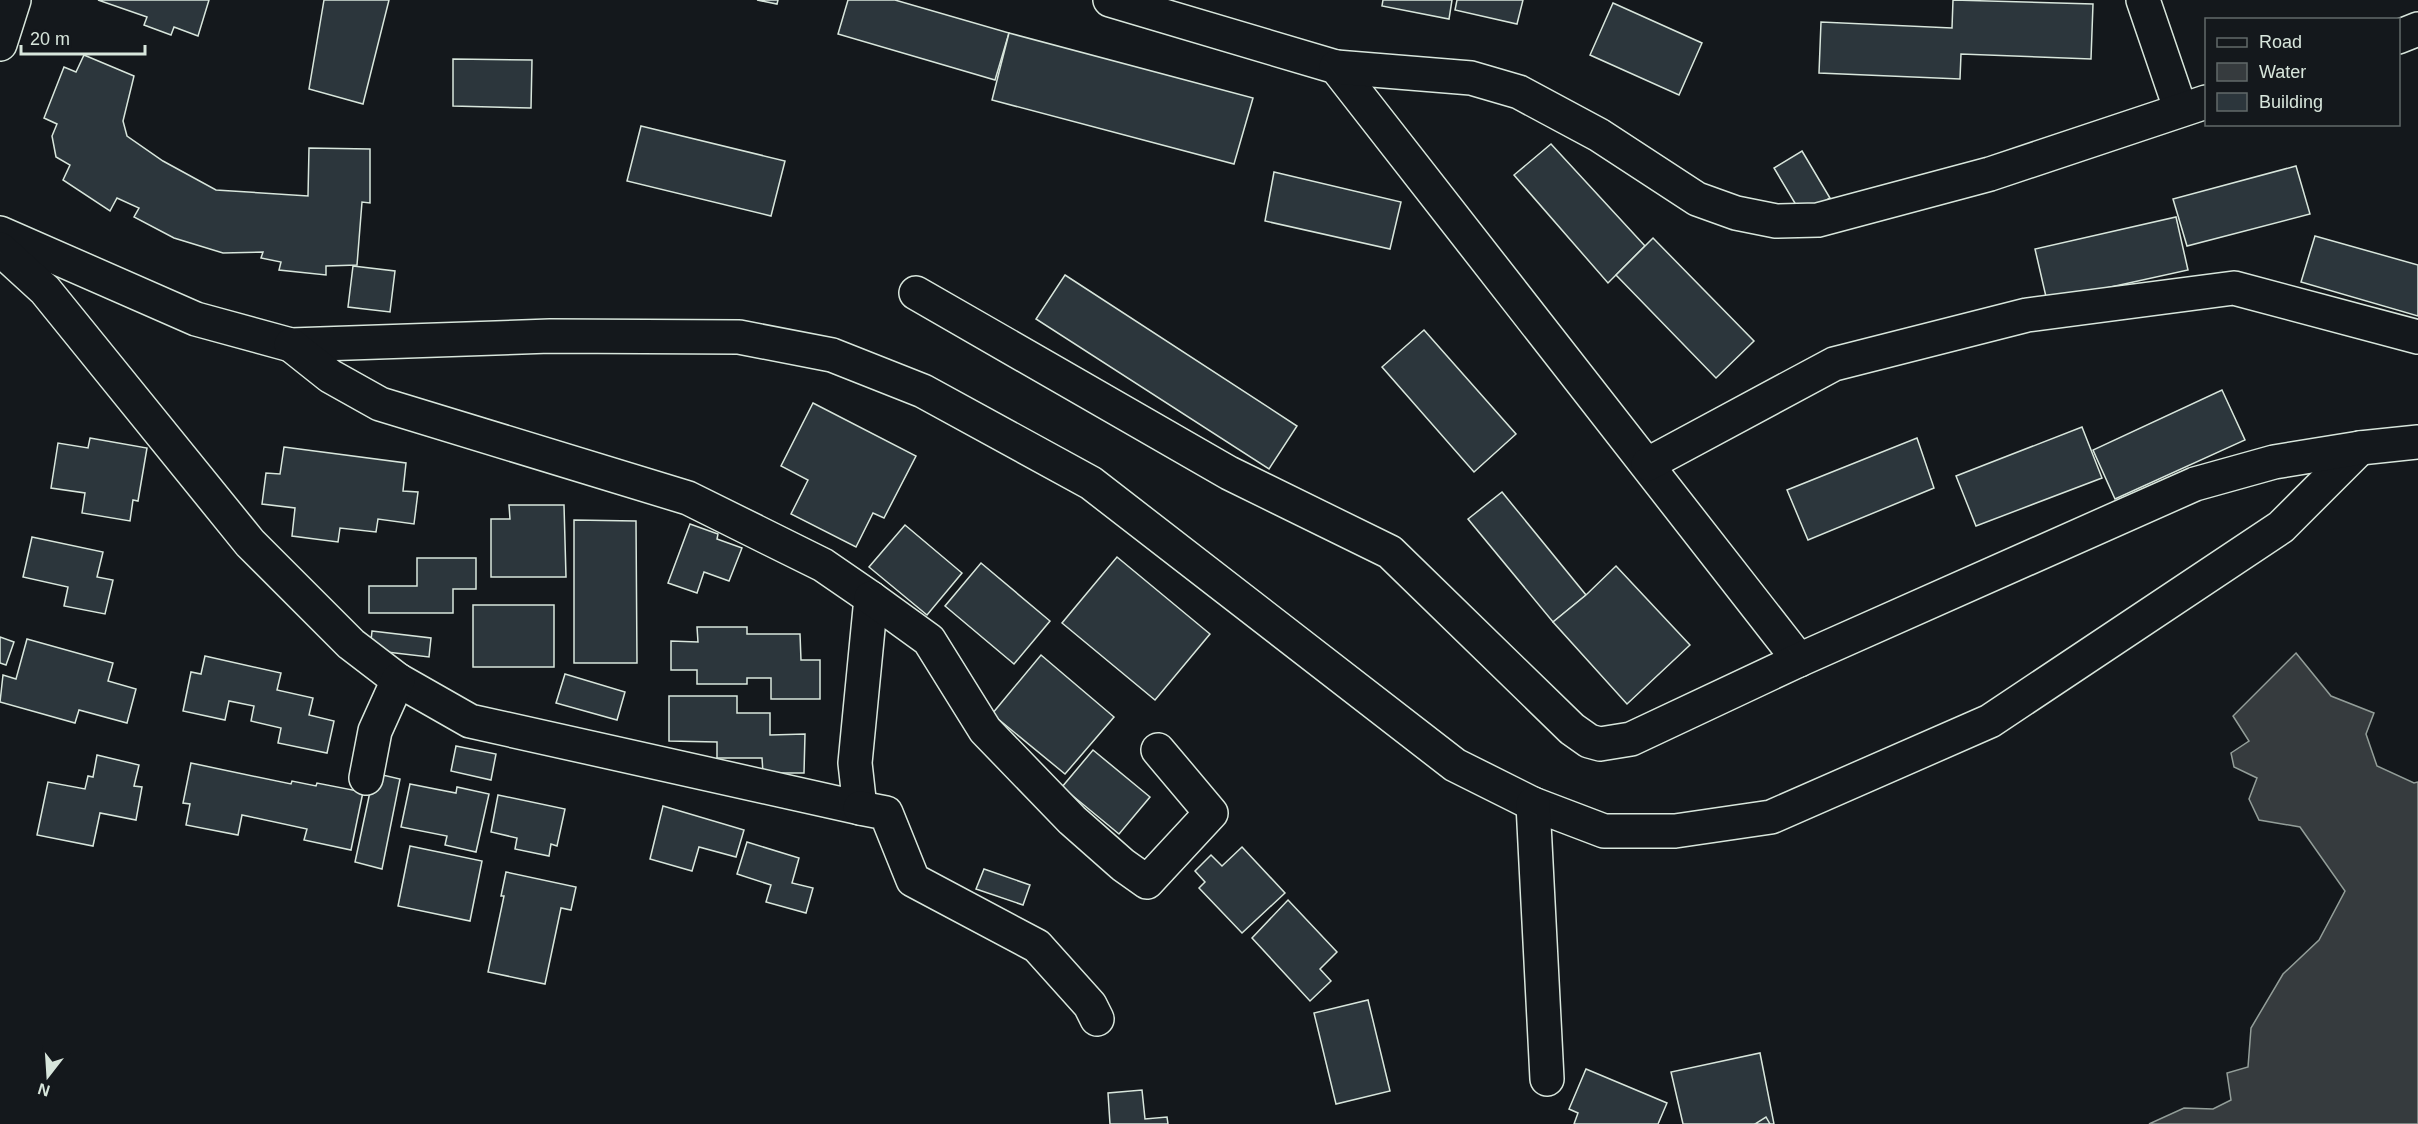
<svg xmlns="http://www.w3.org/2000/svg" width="2418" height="1124" font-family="Arial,sans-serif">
	<rect width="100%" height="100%" fill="#14181c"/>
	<polygon fill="#363b3e" stroke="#939e99" stroke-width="1.5" points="2296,653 2331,696 2374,713 2366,734 2377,766 2414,783 2418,782 2418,1124 2149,1124 2184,1108 2213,1109 2231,1100 2227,1073 2248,1067 2251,1028 2283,974 2319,940 2345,891 2300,827 2259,820 2249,799 2257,778 2234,767 2231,753 2249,741 2233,716"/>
	<g fill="#2c363c" stroke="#d8e6dc" stroke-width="1.5">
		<polygon points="98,0 209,0 198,36 174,27 171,35 144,25 147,17"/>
		<polygon points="324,0 389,0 363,104 309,89"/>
		<polygon points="757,0 778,0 777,4"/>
		<polygon points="848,0 895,0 1009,33 995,80 838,34"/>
		<polygon points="1383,0 1452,0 1449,19 1382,6"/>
		<polygon points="1457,0 1523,0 1517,24 1455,10"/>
		<polygon points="1953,0 2093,4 2091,59 1961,54 1960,79 1819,73 1821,22 1952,28"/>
		<polygon points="1613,3 1702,43 1679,95 1590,55"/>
		<polygon points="1009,33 1253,98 1234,164 992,100"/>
		<polygon points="84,55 134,76 123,121 127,136 163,161 216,190 308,196 309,148 370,149 370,203 362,202 357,265 326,266 326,275 279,270 281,262 261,258 263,252 223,253 174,238 134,217 139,208 117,198 110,211 63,180 70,165 56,157 52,136 57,124 44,118 64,67 76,72"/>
		<polygon points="453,59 532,60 531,108 453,106"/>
		<polygon points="641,126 785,161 771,216 627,181"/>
		<polygon points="1551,144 1645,246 1608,283 1514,175"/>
		<polygon points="1802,151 1830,198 1802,215 1774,168"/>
		<polygon points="2296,166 2310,214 2187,246 2173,199"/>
		<polygon points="1274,172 1401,202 1390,249 1265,221"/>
		<polygon points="2176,217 2188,270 2047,301 2035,249"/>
		<polygon points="2315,236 2418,265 2418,316 2301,282"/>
		<polygon points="1653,238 1754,341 1716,378 1616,275"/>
		<polygon points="353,266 395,271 390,312 348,307"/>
		<polygon points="1065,275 1297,426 1269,469 1036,319"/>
		<polygon points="1424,330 1516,434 1474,472 1382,367"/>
		<polygon points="2222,390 2245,440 2115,499 2093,450"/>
		<polygon points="813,403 916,456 884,518 873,513 856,547 791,514 808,480 781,466"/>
		<polygon points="2082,427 2102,478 1976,526 1956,476"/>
		<polygon points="90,438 147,448 138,501 133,500 130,521 82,513 85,493 51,488 58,443 88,448"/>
		<polygon points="1917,438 1934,488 1808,540 1787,490"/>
		<polygon points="284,447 406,463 403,491 418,492 414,524 378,519 376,532 340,528 338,542 292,536 295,508 262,504 266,473 280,474"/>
		<polygon points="1502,492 1586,595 1553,622 1468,519"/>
		<polygon points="509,505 564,505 566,577 491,577 491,519 510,519"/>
		<polygon points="574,520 636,521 637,663 574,663"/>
		<polygon points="690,524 718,534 717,539 742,548 729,581 704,572 697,593 668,583"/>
		<polygon points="905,525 962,573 927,615 869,567"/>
		<polygon points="32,537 103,552 97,577 113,580 105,614 64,606 68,587 23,577"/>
		<polygon points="1117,557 1210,634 1155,700 1062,623"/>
		<polygon points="417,558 476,558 476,589 453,589 453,613 369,613 369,586 417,586"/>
		<polygon points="981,563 1050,621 1014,664 945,606"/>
		<polygon points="1616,566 1690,645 1627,704 1553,622 1586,595"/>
		<rect x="473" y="605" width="81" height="62"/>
		<polygon points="697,627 747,627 747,634 800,634 801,660 820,660 820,699 771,699 771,678 747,678 747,684 697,684 697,670 671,670 671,641 698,642"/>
		<polygon points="372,631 431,638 429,657 370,650"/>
		<polygon points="0,637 14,642 6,665 0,663"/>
		<polygon points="27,639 113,663 108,681 136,689 127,723 79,710 75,723 0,702 3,675 16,679"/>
		<polygon points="1041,655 1114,717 1065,774 992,714"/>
		<polygon points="205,656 281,673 277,690 313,698 309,715 334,721 327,753 278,743 281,728 251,721 254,706 229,701 225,720 183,711 191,672 201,674"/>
		<polygon points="565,674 625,692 617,720 556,703"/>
		<polygon points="669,696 737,696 737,713 770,713 770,735 805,734 804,773 763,773 762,758 717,758 717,742 669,741"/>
		<polygon points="456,746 496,754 491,780 451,771"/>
		<polygon points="1093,750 1150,797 1119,834 1062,787"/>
		<polygon points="97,755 139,765 134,786 142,787 136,820 100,813 93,846 37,835 48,782 85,789 88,776 93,777"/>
		<polygon points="191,763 291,784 292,781 316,786 317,783 363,792 351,850 304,840 307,829 242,815 238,835 186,825 190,804 183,803"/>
		<polygon points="374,773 400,779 382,869 355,862"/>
		<polygon points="410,784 456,793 457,787 489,794 476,852 445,845 447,836 401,827"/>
		<polygon points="498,795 565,809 557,846 551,844 549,856 515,849 517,838 491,832"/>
		<polygon points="663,806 744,830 736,857 699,847 692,871 650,859"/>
		<polygon points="747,842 799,858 792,883 813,888 806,913 766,902 771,885 737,874"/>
		<polygon points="410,846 482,861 470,921 398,906"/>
		<polygon points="1242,847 1285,893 1242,933 1199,888 1205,882 1195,871 1211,855 1222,866"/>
		<polygon points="984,869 1030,885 1023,905 976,889"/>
		<polygon points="506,872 576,887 571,910 561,908 545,984 488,972 504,896 501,896"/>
		<polygon points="1288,900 1337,952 1320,969 1331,981 1310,1001 1252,938"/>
		<polygon points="1368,1000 1390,1091 1336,1104 1314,1013"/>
		<polygon points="1760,1053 1774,1124 1683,1124 1671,1072"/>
		<polygon points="1586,1069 1667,1103 1658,1124 1574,1124 1578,1113 1569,1109"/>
		<polygon points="1142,1090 1145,1119 1167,1117 1168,1124 1110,1124 1108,1093"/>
		<polygon points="1766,1117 1770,1124 1755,1124"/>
	</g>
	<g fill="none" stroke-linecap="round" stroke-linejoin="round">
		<g stroke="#d8e6dc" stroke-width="36">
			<g id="street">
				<polyline points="1110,0 1336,67 1799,660"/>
				<polyline points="2143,0 2180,108"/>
				<polyline points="2398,37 2418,29"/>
				<polyline points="0,44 14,0"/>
				<polyline points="1336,67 1471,78 1519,92 1599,135 1697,199 1736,213 1776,221 1818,220 1990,174 2206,102"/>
				<polyline points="0,233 196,319 291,345 550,336 739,337 832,355 923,391 1091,483 1455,765 1533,804 1604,831 1675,831 1771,817 1990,721 2281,527 2360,448"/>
				<polyline points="0,249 45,290 250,543 351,644 398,680 470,721 860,808 855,763 871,598 823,565 688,498 380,404 330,376 291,345"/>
				<polyline points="916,293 1229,473 1390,552 1572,729 1589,741 1600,744 1631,739 1799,660 2195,484 2274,462 2360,448 2418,442"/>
				<polyline points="1648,464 1834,364 2027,315 2234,288 2418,337"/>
				<polyline points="871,598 929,640 985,730 1072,820 1123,865 1147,882 1211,813 1158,750"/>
				<polyline points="366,778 375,731 398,680"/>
				<polyline points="1533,804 1547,1079"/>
				<polyline points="860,808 886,813 913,880 1037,946 1090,1005 1097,1019"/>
			</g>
		</g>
		<use href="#street" stroke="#14181c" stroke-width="33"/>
	</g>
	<rect x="2205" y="18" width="195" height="108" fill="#14181c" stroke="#626a69" stroke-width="1.5"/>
	<rect x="2217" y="38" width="30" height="9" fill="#14181c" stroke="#626a69" stroke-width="1.5"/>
	<text x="2259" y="48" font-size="18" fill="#d8e6dc">Road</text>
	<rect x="2217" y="63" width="30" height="18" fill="#363b3e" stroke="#626a69" stroke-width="1.5"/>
	<text x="2259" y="78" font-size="18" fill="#d8e6dc">Water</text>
	<rect x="2217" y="93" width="30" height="18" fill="#2c363c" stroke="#626a69" stroke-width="1.5"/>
	<text x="2259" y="108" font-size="18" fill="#d8e6dc">Building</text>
	<g transform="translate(48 1076) rotate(197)" stroke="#14181c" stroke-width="4.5" paint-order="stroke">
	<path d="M0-4.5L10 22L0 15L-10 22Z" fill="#d8e6dc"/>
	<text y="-9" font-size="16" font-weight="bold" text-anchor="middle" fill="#d8e6dc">N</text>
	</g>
	<path d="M21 45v9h124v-9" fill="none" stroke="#d8e6dc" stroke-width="3"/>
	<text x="30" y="45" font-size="18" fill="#d8e6dc" stroke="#14181c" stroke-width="4.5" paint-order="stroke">20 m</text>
</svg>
